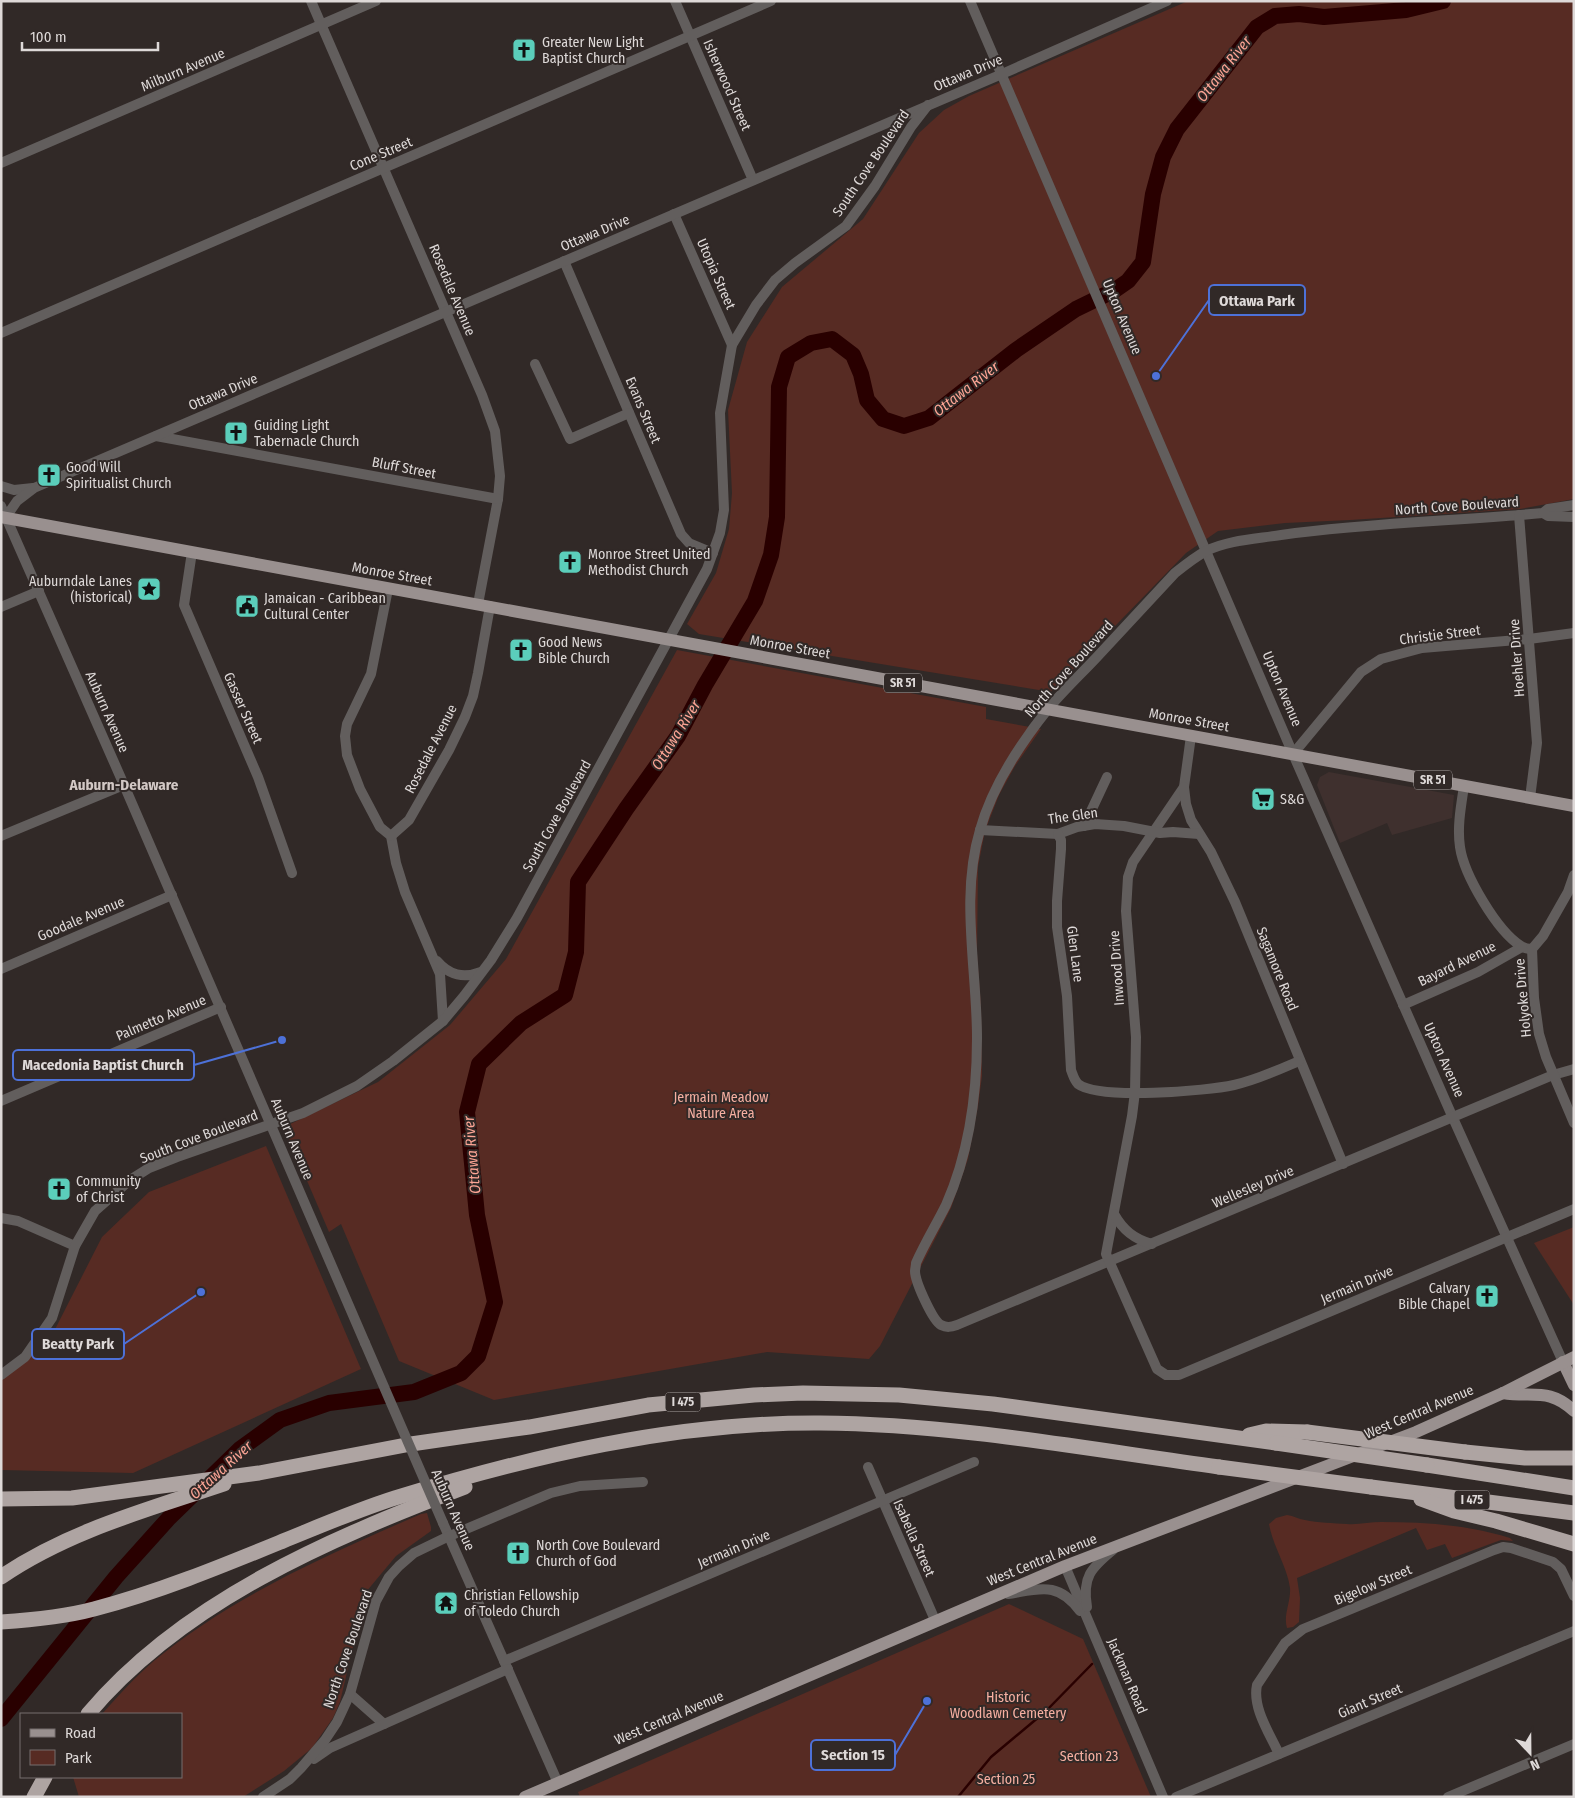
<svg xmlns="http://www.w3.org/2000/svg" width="1575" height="1798" font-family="'Fira Sans Condensed',sans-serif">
	<rect width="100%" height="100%" fill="#312927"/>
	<polygon fill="#3f302e" points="1329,772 1454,795 1452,818 1392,835 1387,823 1340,843 1317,785 1320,777"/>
	<g fill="#572b23">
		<polygon points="1188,1 1574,1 1574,499 1520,509 1350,520 1285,523 1218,531 1186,553 1051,692 699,634 687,624 716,573 729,529 732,493 728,410 747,342 782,287 863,219 919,133 944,110 969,96"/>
		<polygon points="677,650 986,707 986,719 1041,729 1015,766 999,795 985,831 978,867 977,954 981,1006 982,1076 978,1106 968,1159 951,1208 880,1346 869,1359 767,1352 494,1400 399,1361 341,1224 329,1232 284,1127 378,1082 450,1025 506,959"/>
		<polygon points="266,1146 361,1369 133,1473 1,1470 1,1375 46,1347 102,1237 149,1192"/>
		<polygon points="1574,1227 1574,1305 1534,1243"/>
		<path d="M427 1513 431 1527V1531L396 1556 366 1592 340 1702 333 1718 312 1748 284 1771 243 1797H79L73 1777H181V1714H102C118 1696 136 1676 155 1660 233 1596 329 1554 421 1514Z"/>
		<path d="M1287 1515C1294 1516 1298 1519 1305 1520 1318 1523 1333 1523 1347 1524 1358 1525 1370 1522 1381 1522 1424 1522 1469 1525 1510 1538L1513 1541 1501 1540 1452 1558 1445 1544 1427 1550 1416 1528 1297 1578 1300 1598 1299 1622 1293 1627 1287 1628C1283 1615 1291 1602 1290 1588 1287 1566 1273 1547 1269 1524L1276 1518Z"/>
		<polygon points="1009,1604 1083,1639 1151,1797 580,1797 578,1792"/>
	</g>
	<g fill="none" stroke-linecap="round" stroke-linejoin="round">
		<polyline stroke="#290000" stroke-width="2.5" points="958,1797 991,1757 1046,1711 1092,1664"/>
		<polyline stroke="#290000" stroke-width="16" points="1,1719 116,1577 169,1518 240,1449 280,1420 329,1403 414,1392 461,1373 478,1356 495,1302 477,1215 467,1112 479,1064 521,1023 565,995 576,952 578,882 626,809 678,736 705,685 755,601 771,555 777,517 779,387 788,357 811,343 832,339 853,355 861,374 867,400 883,419 904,426 929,418 1016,350 1076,309 1115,290 1128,281 1143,262 1153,194 1163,157 1177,129 1257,27 1275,16 1299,14 1324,17 1406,10 1443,1"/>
		<g stroke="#625e5d" stroke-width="10">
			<polyline points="311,1 482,395 495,431 500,476 498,499 478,604"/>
			<polyline points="675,1 753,180"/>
			<polyline points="970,1 1293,754 1453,1118 1563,1362"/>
			<polyline points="1,163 376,1"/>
			<polyline points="674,214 732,345"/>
			<polyline points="564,261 681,534 689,543 713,553"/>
			<polyline points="1,333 771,1"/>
			<polyline points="535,364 570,439 629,413"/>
			<polyline points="156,436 498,499"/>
			<polyline points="1,486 14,490 33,488"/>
			<path d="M1574 505 1548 509 1543 513C1456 521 1367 523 1281 535 1256 539 1228 540 1206 551 1195 557 1185 565 1175 573 1149 601 1122 630 1096 658 1080 675 1063 691 1048 709 1020 744 992 787 980 830 960 897 977 969 977 1038 977 1095 969 1153 946 1205 936 1225 925 1243 916 1263 916 1266 915 1269 915 1271 915 1282 933 1321 941 1325 947 1328 951 1327 957 1325L1553 1075 1574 1069"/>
			<polyline points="1,506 124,785 365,1343"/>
			<polyline points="1543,513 1548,516 1574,517"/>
			<polyline points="1519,515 1537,743 1530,798"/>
			<polyline points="6,517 17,501 34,488 1002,74 1167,1"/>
			<polyline points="192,552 184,605 258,777 292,873"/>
			<polyline points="388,589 371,674 347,724 345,736 347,755 360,789 380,827 391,836 396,863 405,892 440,974 443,1021"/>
			<polyline points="1,607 39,591"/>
			<polyline points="1191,736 1184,787 1133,862 1128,877 1126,911 1136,1037 1135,1092 1132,1116 1106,1254 1157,1369 1166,1375 1179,1375 1574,1209"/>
			<polyline points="1293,754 1361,672 1381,659 1422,648 1529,639 1574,633"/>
			<path d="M1464 786C1461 806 1457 827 1460 847 1464 875 1497 931 1521 946 1524 948 1529 949 1532 949"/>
			<polyline points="1184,787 1186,804 1191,820 1211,852 1235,902 1343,1164"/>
			<polyline points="1084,826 1107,777"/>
			<polyline points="980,830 1058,834 1077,827 1095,824 1124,826 1160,833 1173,832 1199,834"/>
			<path d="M1058 834 1061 840V849L1057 901V927L1067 996 1071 1070C1073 1075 1074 1080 1078 1084 1099 1100 1207 1091 1234 1085 1257 1080 1278 1070 1299 1061"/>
			<polyline points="1,836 124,785"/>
			<polyline points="391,836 409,820 449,750 465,717 473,696 478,673 490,606"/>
			<polyline points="1574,875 1568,892 1543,936 1532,949 1534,998 1539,1034 1546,1057 1574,1123"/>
			<path d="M437 961C449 975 463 979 481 972"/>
			<polyline points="1,969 172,895"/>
			<polyline points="1403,1005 1478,972 1522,947"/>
			<polyline points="1,1101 221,1007"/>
			<path d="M1114 1214C1123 1230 1134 1239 1152 1244"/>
			<polyline points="1,1218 18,1221 75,1246"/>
			<polyline points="1,1375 25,1357 52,1318 75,1246 95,1211 130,1180 149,1168 177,1157 303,1113 357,1086 393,1061 443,1021 464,996 491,960 517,918 707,569 720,533 724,510 720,413 732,345 756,305 775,280 795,263 846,226 875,186 911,127 928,105"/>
			<polyline points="868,1467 935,1620"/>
			<polyline points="443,1523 558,1783"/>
			<polyline points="1065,1566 1163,1797"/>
			<path d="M1008 1594C1040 1589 1058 1581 1080 1611"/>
			<path d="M1087 1607C1082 1577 1091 1568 1113 1550"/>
			<polyline points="504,1661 974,1462"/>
			<polyline points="350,1694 384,1724"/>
			<path d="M1279 1754C1270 1734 1252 1708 1257 1685L1285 1643 1303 1629 1494 1550 1503 1547 1511 1548 1553 1562 1561 1569 1574 1596"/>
			<polyline points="314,1759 330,1748 508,1669"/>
			<polyline points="263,1797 290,1779 301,1768 325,1740 337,1722 350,1694 376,1601 389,1577 399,1566 414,1553 445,1538 551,1493 580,1486 643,1482"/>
			<polyline points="1176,1797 1574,1631"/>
			<polyline points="1448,1797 1574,1744"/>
		</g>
		<g stroke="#99908f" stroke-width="12">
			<polyline points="1,517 1574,806"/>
			<polyline points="1563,1362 1574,1385"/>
			<path d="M1503 1393C1532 1398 1549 1387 1574 1411"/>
			<polyline points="525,1797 1065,1566 1416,1432 1503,1393 1574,1357"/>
		</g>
		<g stroke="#aea4a2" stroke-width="15">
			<polyline points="1249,1435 1266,1431 1307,1432"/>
			<polyline points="1465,1452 1525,1458 1574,1458"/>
			<polyline points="1427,1465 1574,1488"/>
			<polyline points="1371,1487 1574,1513"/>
			<polyline points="1,1499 72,1498 259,1473 411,1444 529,1427 648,1405 754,1395 803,1393 899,1395 993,1404 1276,1443"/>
			<polyline points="1421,1499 1454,1511 1496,1521 1574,1544"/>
			<path d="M1 1577C68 1531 147 1510 224 1484"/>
			<path d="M1 1622C32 1620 64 1617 94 1609 159 1592 222 1566 283 1541 320 1526 357 1510 395 1498 532 1456 675 1422 820 1423 954 1424 1087 1449 1219 1467"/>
			<path d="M88 1714C183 1601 329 1539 465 1487"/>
			<polyline points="34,1797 45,1777"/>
		</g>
		<polyline stroke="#625e5d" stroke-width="10" points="365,1343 443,1523"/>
		<g stroke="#aea4a2" stroke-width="15">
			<polyline points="1307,1432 1465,1452"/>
			<polyline points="1276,1443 1427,1465"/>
			<polyline points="1219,1467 1371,1487"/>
		</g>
	</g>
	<defs>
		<g id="church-square" transform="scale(1.25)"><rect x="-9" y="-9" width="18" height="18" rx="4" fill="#5bcebb" stroke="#312927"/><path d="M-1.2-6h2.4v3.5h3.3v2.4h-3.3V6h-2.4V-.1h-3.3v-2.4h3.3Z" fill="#111"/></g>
		<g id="sight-square" transform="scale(1.25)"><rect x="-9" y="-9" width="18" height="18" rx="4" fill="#5bcebb" stroke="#312927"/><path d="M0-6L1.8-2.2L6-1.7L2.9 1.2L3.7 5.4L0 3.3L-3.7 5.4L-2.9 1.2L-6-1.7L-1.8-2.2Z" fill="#111"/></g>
		<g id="civic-square" transform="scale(1.25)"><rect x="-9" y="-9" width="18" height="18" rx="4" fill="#5bcebb" stroke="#312927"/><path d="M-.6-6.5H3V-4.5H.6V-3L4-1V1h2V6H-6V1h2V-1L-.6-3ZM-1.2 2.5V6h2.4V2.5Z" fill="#111"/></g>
		<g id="supermarket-square" transform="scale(1.25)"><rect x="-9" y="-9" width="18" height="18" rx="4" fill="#5bcebb" stroke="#312927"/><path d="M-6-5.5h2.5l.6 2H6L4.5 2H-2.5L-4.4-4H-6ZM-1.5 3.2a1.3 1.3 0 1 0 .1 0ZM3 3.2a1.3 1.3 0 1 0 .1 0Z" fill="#111"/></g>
		<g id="temple-square" transform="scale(1.25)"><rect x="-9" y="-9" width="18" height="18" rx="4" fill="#5bcebb" stroke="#312927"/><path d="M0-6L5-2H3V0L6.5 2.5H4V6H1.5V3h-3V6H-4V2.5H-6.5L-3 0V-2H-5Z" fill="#111"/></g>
	</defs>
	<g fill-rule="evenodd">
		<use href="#church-square" x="524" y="50"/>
		<use href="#church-square" x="236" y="433"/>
		<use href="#church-square" x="49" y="475"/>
		<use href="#church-square" x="570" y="562"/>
		<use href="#sight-square" x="149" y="589"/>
		<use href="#civic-square" x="247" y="606"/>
		<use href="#church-square" x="521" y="650"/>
		<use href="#supermarket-square" x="1263" y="799"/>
		<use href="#church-square" x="59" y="1189"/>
		<use href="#church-square" x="1487" y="1296"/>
		<use href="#church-square" x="518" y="1553"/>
		<use href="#temple-square" x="446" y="1603"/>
	</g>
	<g text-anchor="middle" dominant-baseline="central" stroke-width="4" stroke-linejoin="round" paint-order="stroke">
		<g fill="#312927" stroke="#aaa4a3" stroke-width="1">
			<rect x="884" y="673.5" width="38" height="19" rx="4"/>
			<rect x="1414" y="770.5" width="38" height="19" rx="4"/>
			<rect x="665.5" y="1392.5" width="35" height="19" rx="4"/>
			<rect x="1454.5" y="1490.5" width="35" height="19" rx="4"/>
		</g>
		<g font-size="12" font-weight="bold" fill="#ded9d8">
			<text x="903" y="683">SR 51</text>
			<text x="1433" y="780">SR 51</text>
			<text x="683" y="1402">I 475</text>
			<text x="1472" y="1500">I 475</text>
		</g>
		<g font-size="14" fill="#ded9d8" stroke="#312927" text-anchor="start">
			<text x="542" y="42">Greater New Light<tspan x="542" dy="16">Baptist Church</tspan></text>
			<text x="254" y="425">Guiding Light<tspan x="254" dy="16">Tabernacle Church</tspan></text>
			<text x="66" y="467">Good Will<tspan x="66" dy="16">Spiritualist Church</tspan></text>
			<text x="588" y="554">Monroe Street United<tspan x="588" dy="16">Methodist Church</tspan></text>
			<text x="132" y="581" text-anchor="end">Auburndale Lanes<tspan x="132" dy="16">(historical)</tspan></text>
			<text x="264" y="598">Jamaican - Caribbean<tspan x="264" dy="16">Cultural Center</tspan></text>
			<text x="538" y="642">Good News<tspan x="538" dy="16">Bible Church</tspan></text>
			<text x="1280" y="799">S&amp;G</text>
			<text x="76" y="1181">Community<tspan x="76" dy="16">of Christ</tspan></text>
			<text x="1470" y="1288" text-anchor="end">Calvary<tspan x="1470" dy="16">Bible Chapel</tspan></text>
			<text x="536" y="1545">North Cove Boulevard<tspan x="536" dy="16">Church of God</tspan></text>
			<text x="464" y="1595">Christian Fellowship<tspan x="464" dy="16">of Toledo Church</tspan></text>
		</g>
		<g font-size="14" fill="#ded9d8" stroke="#312927">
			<text transform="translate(183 70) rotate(-23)">Milburn Avenue</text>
			<text transform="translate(968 73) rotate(-23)">Ottawa Drive</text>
			<text transform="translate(727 85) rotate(66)">Isherwood Street</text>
			<text transform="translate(381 154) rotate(-23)">Cone Street</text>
			<text transform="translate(871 163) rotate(-56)">South Cove Boulevard</text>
			<text transform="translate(595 233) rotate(-23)">Ottawa Drive</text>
			<text transform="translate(716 274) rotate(66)">Utopia Street</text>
			<text transform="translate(452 290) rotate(67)">Rosedale Avenue</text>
			<text transform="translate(1122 317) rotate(67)">Upton Avenue</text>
			<text transform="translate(223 392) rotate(-23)">Ottawa Drive</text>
			<text transform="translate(643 410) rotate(67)">Evans Street</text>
			<text transform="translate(404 468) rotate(11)">Bluff Street</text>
			<text transform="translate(1457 506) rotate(-4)">North Cove Boulevard</text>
			<text transform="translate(392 574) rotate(10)">Monroe Street</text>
			<text transform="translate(1440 635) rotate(-7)">Christie Street</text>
			<text transform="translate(790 647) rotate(10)">Monroe Street</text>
			<text transform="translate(1517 658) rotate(-94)">Hoehler Drive</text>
			<text transform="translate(1069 669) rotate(-48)">North Cove Boulevard</text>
			<text transform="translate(1282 689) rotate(67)">Upton Avenue</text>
			<text transform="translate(243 708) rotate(66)">Gasser Street</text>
			<text transform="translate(107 712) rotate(66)">Auburn Avenue</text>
			<text transform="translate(1189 720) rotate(10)">Monroe Street</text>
			<text transform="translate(431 749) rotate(-63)">Rosedale Avenue</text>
			<text transform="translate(557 816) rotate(-61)">South Cove Boulevard</text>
			<text transform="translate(1073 816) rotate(-8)">The Glen</text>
			<text transform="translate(81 919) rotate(-23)">Goodale Avenue</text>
			<text transform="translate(1075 954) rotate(83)">Glen Lane</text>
			<text transform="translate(1457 964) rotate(-26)">Bayard Avenue</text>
			<text transform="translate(1117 968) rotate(-94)">Inwood Drive</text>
			<text transform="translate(1277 969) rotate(68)">Sagamore Road</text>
			<text transform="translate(1523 998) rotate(-95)">Holyoke Drive</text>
			<text transform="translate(161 1018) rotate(-23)">Palmetto Avenue</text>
			<text transform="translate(1444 1060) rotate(66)">Upton Avenue</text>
			<text transform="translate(199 1137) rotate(-21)">South Cove Boulevard</text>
			<text transform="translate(292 1139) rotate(67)">Auburn Avenue</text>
			<text transform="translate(1253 1187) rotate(-23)">Wellesley Drive</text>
			<text transform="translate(1357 1285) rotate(-23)">Jermain Drive</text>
			<text transform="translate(1419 1412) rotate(-23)">West Central Avenue</text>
			<text transform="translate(453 1510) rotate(66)">Auburn Avenue</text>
			<text transform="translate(914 1538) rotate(66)">Isabella Street</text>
			<text transform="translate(734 1549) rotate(-23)">Jermain Drive</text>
			<text transform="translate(1042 1560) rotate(-22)">West Central Avenue</text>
			<text transform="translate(1373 1585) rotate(-23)">Bigelow Street</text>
			<text transform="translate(348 1649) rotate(-71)">North Cove Boulevard</text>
			<text transform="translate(1127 1676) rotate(67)">Jackman Road</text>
			<text transform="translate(1370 1701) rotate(-23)">Giant Street</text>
			<text transform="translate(669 1718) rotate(-23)">West Central Avenue</text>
		</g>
		<g font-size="14" fill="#f6afa1" stroke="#312927">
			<text x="721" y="1097">Jermain Meadow<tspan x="721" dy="16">Nature Area</tspan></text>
			<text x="1008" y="1697">Historic<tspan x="1008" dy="16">Woodlawn Cemetery</tspan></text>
			<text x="1089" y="1756">Section 23</text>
			<text x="1006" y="1779">Section 25</text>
		</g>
		<g font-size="15" font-style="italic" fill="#fda595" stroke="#312927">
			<text transform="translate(1224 69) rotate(-52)">Ottawa River</text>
			<text transform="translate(966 389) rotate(-38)">Ottawa River</text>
			<text transform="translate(676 735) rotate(-58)">Ottawa River</text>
			<text transform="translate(472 1155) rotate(-95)">Ottawa River</text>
			<text transform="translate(221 1470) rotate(-42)">Ottawa River</text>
		</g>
		<g font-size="15" font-weight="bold" fill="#d2c8c5" stroke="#312927">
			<text x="124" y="785">Auburn-Delaware</text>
		</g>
	</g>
	<path fill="none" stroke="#4d71d8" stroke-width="2" d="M1156 376L1209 300M282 1040L194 1065M201 1292L124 1344M927 1701L895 1755"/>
	<g fill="#4d71d8" stroke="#312927" stroke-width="2">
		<circle cx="1156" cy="376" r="5"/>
		<circle cx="282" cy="1040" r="5"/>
		<circle cx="201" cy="1292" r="5"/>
		<circle cx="927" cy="1701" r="5"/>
	</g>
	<g fill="#312927" stroke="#4d71d8" stroke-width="2">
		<rect x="1209" y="285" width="96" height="30" rx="5"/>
		<rect x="13" y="1050" width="181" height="30" rx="5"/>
		<rect x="32" y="1329" width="92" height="30" rx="5"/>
		<rect x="811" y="1740" width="84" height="30" rx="5"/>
	</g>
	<g font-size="15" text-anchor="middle" font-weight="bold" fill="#ded9d8">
		<text x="1257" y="306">Ottawa Park</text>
		<text x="103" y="1070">Macedonia Baptist Church</text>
		<text x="78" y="1349">Beatty Park</text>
		<text x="853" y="1760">Section 15</text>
	</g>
	<rect width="1575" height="1798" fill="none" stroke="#ded9d8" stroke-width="5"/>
	<rect x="20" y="1713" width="162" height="65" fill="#312927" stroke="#766f6e"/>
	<rect x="30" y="1729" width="25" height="8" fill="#99908f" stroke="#766f6e"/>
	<text x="65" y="1738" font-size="15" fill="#ded9d8">Road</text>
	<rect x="30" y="1750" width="25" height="15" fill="#572b23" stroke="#766f6e"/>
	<text x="65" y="1763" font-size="15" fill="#ded9d8">Park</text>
	<g transform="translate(1530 1753) rotate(158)" stroke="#312927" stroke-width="4" paint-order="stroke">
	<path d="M0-4L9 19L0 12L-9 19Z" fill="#ded9d8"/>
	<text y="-8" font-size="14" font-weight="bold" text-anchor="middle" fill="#ded9d8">N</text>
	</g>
	<path d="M22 42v8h136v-8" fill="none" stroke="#ded9d8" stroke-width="2.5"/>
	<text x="30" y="42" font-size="15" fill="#ded9d8" stroke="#312927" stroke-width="4" paint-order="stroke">100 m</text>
</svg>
